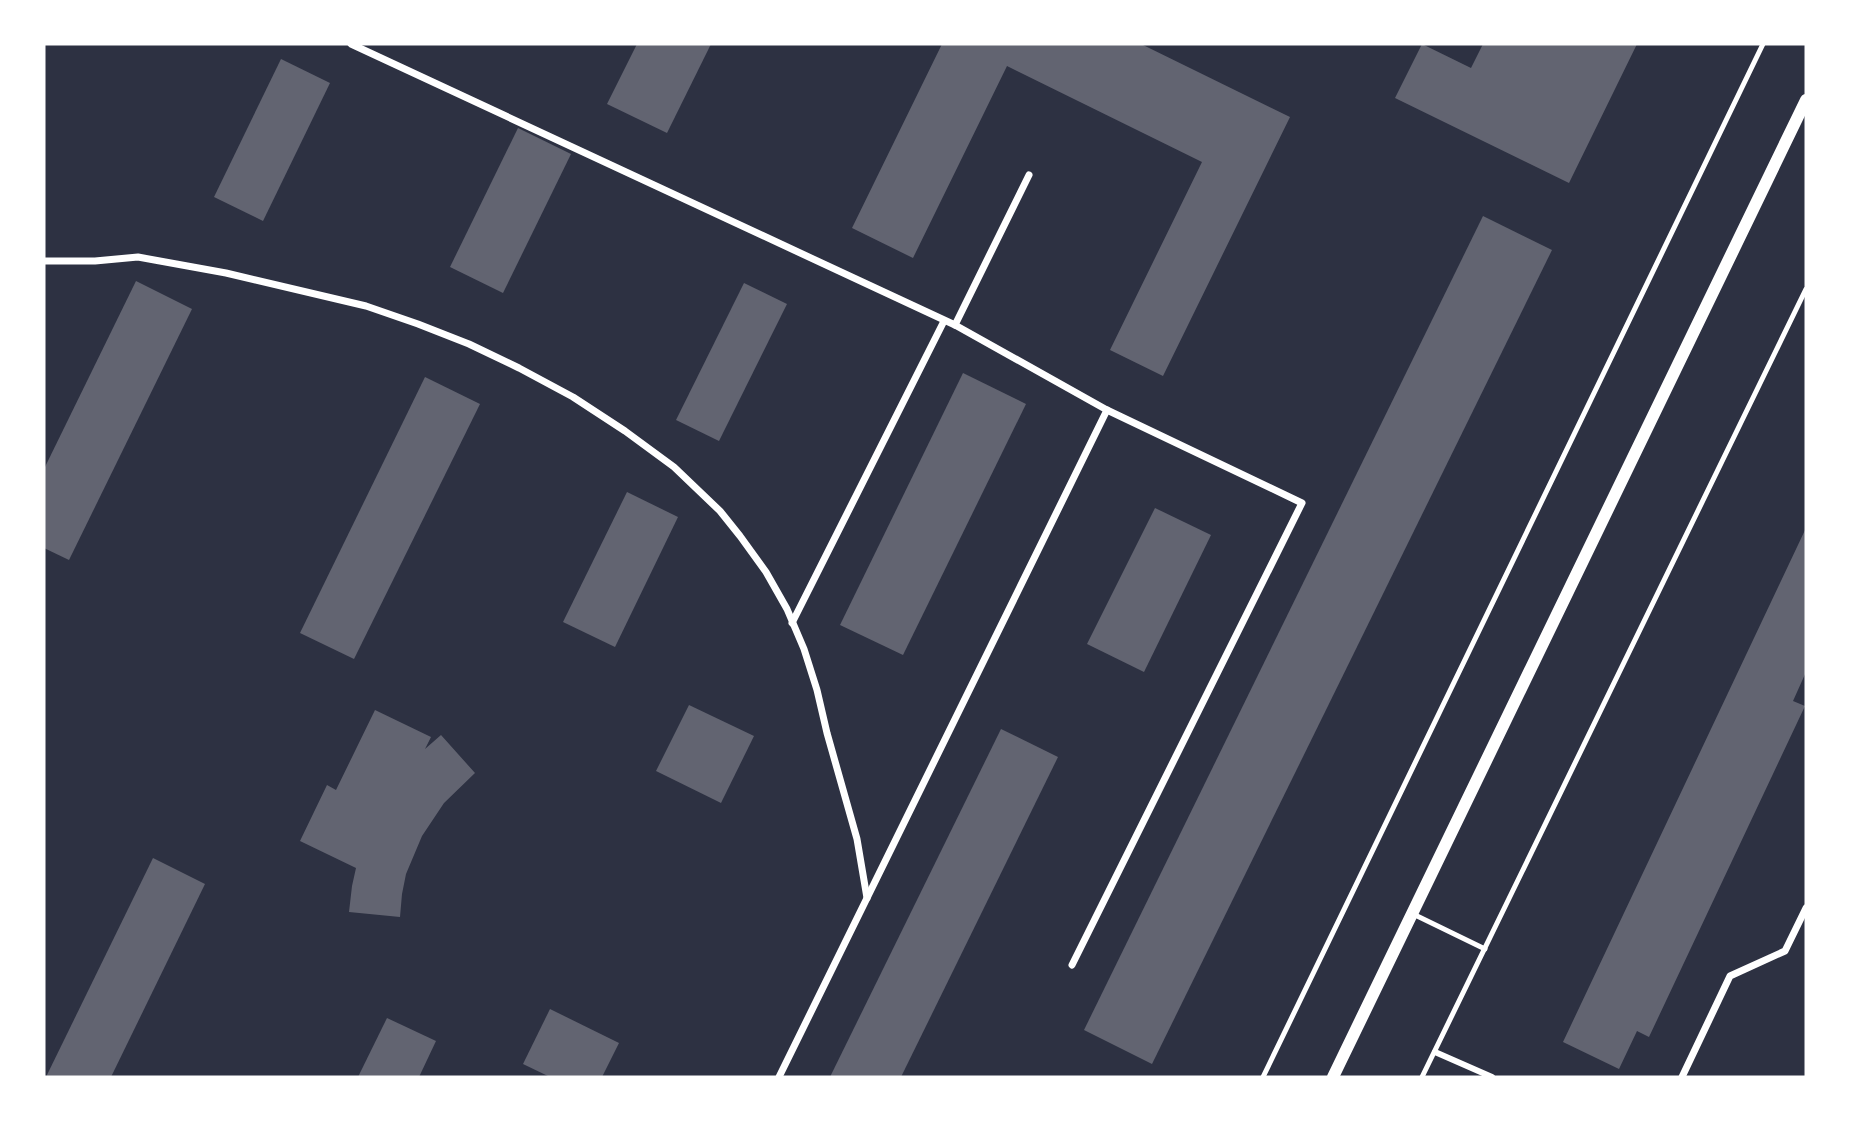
<svg xmlns="http://www.w3.org/2000/svg" width="1850" height="1121" font-family="'Fira Sans',sans-serif">
	<rect width="100%" height="100%" fill="#2d3142"/>
	<g fill="#626471">
		<polygon points="637,44 711,44 667,133 607,104"/>
		<polygon points="942,44 1141,44 1290,117 1163,376 1110,350 1202,162 1007,66 913,258 852,228"/>
		<polygon points="1422,44 1471,68 1483,44 1637,44 1569,183 1395,98"/>
		<polygon points="281,59 330,83 263,221 214,197"/>
		<polygon points="518,128 571,154 503,293 450,267"/>
		<polygon points="1483,216 1552,250 1152,1064 1084,1030"/>
		<polygon points="136,281 192,309 69,560 44,548 44,469"/>
		<polygon points="744,283 787,304 719,441 676,420"/>
		<polygon points="963,373 1026,404 903,655 840,625"/>
		<polygon points="425,377 480,404 354,659 300,633"/>
		<polygon points="627,492 678,517 615,647 563,622"/>
		<polygon points="1155,508 1211,535 1144,672 1087,644"/>
		<polygon points="1806,528 1806,672 1793,701 1805,706 1649,1037 1637,1031 1619,1069 1563,1042"/>
		<polygon points="689,705 754,736 721,803 656,771"/>
		<polygon points="375,710 431,737 425,749 441,735 475,773 444,803 422,836 406,874 402,894 400,917 349,912 352,886 356,868 300,841 327,785 336,790"/>
		<polygon points="1001,729 1058,757 901,1077 830,1077"/>
		<polygon points="153,858 205,884 111,1077 46,1077"/>
		<polygon points="550,1009 619,1043 602,1077 550,1077 523,1064"/>
		<polygon points="387,1018 436,1041 419,1077 358,1077"/>
	</g>
	<g fill="none" stroke-linecap="round" stroke-linejoin="round">
		<g stroke="#fff" stroke-width="5">
			<polyline points="1413,914 1485,949"/>
			<polyline points="1263,1077 1763,44"/>
			<polyline points="1422,1077 1806,289"/>
		</g>
		<polyline stroke="#fff" stroke-width="6" points="1435,1052 1492,1077"/>
		<g stroke="#fff" stroke-width="7">
			<polyline points="351,44 955,325 1107,410 1302,503 1072,965"/>
			<polyline points="44,261 95,261 138,257 226,273 366,306 418,324 469,344 519,368 573,397 625,431 674,467 720,511 740,536 766,572 787,609 804,649 817,690 827,733 857,839 867,898"/>
			<polyline points="955,325 1029,175"/>
			<polyline points="792,623 944,321"/>
			<polyline points="779,1077 1107,410"/>
			<polyline points="1682,1077 1730,976 1785,951 1806,908"/>
		</g>
		<polyline stroke="#fff" stroke-width="12" points="1333,1077 1806,100"/>
	</g>
	<rect width="1850" height="1121" fill="none" stroke="#ffffff" stroke-width="91"/>
</svg>
